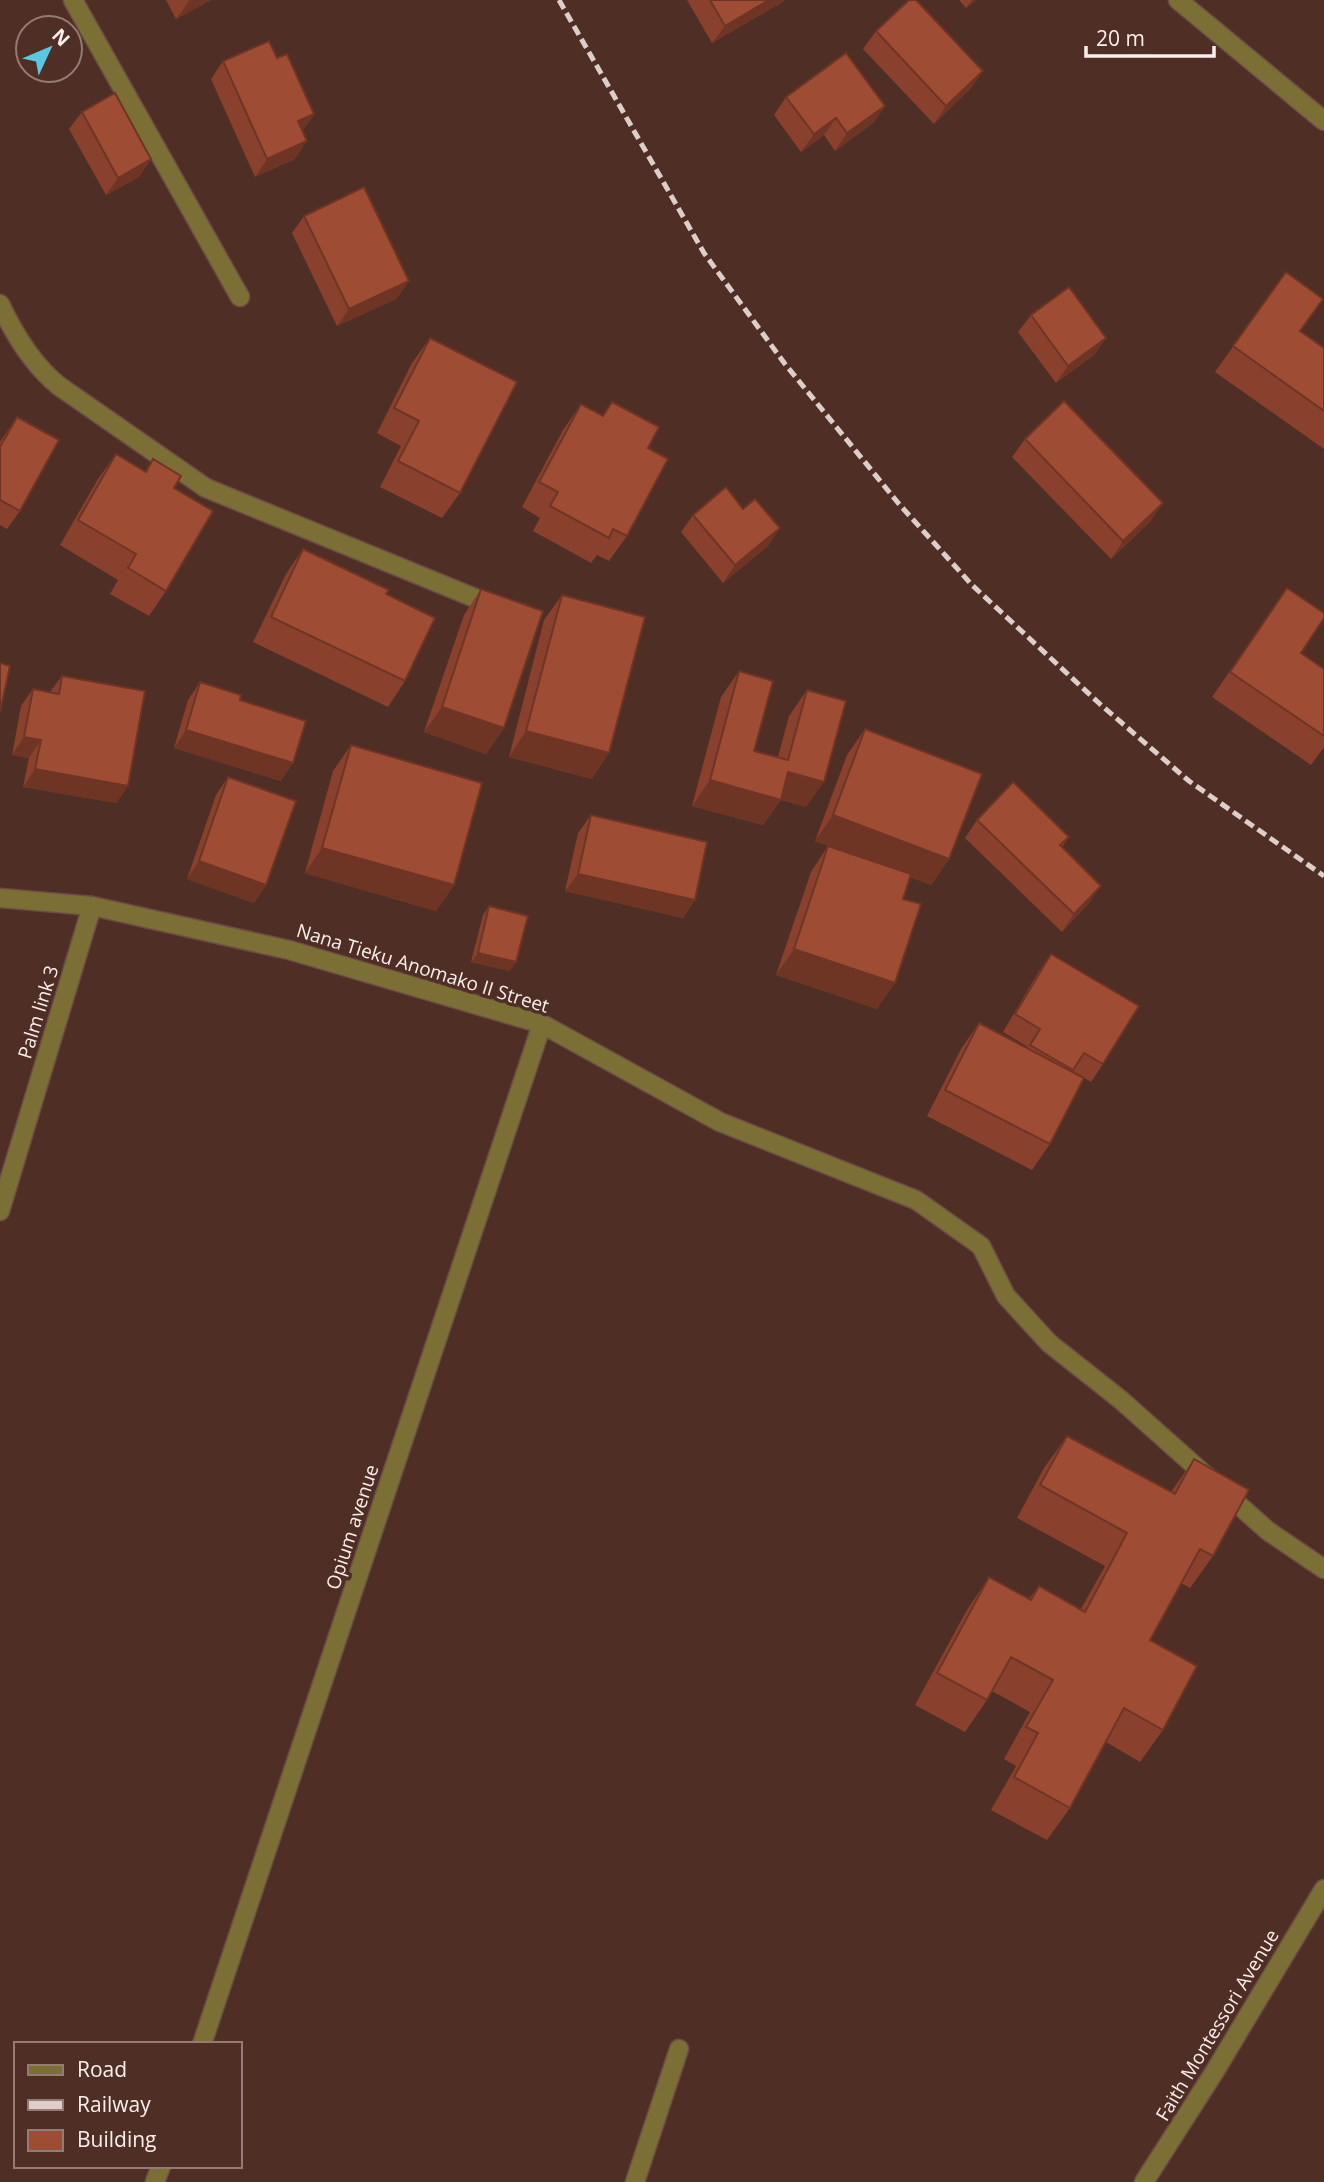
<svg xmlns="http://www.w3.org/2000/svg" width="1324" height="2182" font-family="'Open Sans',sans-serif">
	<rect width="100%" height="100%" fill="#4f2e25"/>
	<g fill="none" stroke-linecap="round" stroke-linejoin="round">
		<g stroke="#6b4d45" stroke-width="21">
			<g id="minor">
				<polyline points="73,0 240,297"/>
				<polyline points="1178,0 1324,121"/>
				<path d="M0 304C14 334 33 365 59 386L206 488 497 607"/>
				<polyline points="0,898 92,906 289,950 542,1024 720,1122 916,1200 981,1246 1006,1296 1049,1343 1121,1400 1268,1531 1324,1569"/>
				<polyline points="0,1211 92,906"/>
				<polyline points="202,2044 542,1024"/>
				<polyline points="155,2182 161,2166"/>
				<polyline points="635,2182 679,2049"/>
				<polyline points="1144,2182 1215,2071 1324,1889"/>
			</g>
		</g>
		<use href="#minor" stroke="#7c6f35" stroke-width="18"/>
		<polyline stroke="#decec9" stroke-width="5" stroke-dasharray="10 5" stroke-linecap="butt" points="559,0 704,253 785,364 899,504 972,585 1101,705 1189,781 1324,876"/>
	</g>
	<g fill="#89412d">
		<polygon points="166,0 211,0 176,19"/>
		<polygon points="687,0 784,0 781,3 712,43"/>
		<polygon points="959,0 976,0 966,8"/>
		<polygon points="876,31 983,71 971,88 934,124 863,49"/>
		<polygon points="277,58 314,114 302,131 295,159 255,177 211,79 223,61"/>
		<polygon points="786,97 885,106 873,123 835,151 824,135 801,152 774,115"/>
		<polygon points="82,112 151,159 139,177 106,195 69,129"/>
		<polygon points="304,216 409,281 396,299 337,326 292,233"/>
		<polygon points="1286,272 1300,331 1324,348 1324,449 1215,372"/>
		<polygon points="1031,315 1106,338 1094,355 1056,383 1018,332"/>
		<polygon points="430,338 460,493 442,518 380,487 401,446 377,433 412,363"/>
		<polygon points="612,402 648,448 627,536 609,561 597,555 591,563 533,531 540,518 522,507 563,430 581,404 602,416"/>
		<polygon points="17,417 20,511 7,529 0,525 0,442"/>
		<polygon points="1025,439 1151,521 1111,559 1012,457"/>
		<polygon points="116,454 145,471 153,459 174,488 166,591 149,616 110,594 118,580 60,545 98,479"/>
		<polygon points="743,509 780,528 768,546 723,583 681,532 693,515"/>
		<polygon points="303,549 386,594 405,681 388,707 253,642 286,574"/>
		<polygon points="1287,588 1301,653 1324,669 1324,747 1311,765 1212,697"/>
		<polygon points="481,589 504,728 486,754 424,732 464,615"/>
		<polygon points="562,595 592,779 509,757 544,620"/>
		<polygon points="739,671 754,751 778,757 789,716 807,690 806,807 781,800 763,825 692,806 721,697"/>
		<polygon points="62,676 128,786 116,803 23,787 29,758 12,755 21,706 33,689 50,692"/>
		<polygon points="200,682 281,781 174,748 188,700"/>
		<polygon points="865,729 949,859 931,885 910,877 903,899 877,1009 776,975 811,872 828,846 839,850 815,841 847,755"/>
		<polygon points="351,745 454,885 436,911 305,873 333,771"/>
		<polygon points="228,777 266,885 254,903 187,879 216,795"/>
		<polygon points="591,815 695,900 683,918 565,891 578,833"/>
		<polygon points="977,820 1069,837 1062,847 1089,903 1062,932 965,838"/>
		<polygon points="489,906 510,971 471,962 483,915"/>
		<polygon points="1051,954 1103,1064 1091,1082 1073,1071 1072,1072 1050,1144 1032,1170 927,1116 961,1049 979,1023 1027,1048 1028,1047 1003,1032 1039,971"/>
		<polygon points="1067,1436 1171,1492 1194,1459 1213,1556 1190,1588 1181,1583 1150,1640 1163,1730 1140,1762 1106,1742 1070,1808 1047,1840 991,1810 1016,1766 1004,1759 1030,1712 992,1691 987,1700 965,1732 915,1705 967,1610 989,1577 1029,1599 1039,1586 1081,1609 1105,1566 1017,1518 1044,1468"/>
	</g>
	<g fill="#6f3524">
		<polygon points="191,0 211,0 176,19 189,1"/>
		<polygon points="769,0 784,0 781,3 712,43 725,26"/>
		<polygon points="972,0 976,0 966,8"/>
		<polygon points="983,71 971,88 934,124 946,106"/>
		<polygon points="885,106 873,123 835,151 847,133"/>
		<polygon points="314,114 302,132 298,121"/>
		<polygon points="836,118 824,135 801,152 814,134"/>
		<polygon points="307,141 295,159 255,177 267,159"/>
		<polygon points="151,159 139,177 106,195 118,178"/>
		<polygon points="409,281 396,299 337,326 349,309"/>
		<polygon points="1106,338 1094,355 1056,383 1068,366"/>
		<polygon points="1163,503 1151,521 1111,559 1123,541"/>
		<polygon points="780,528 768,546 723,583 735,565"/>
		<polygon points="442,707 504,728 486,754 424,732"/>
		<polygon points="186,730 293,763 281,781 174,748"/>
		<polygon points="526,731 609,753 592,779 509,757"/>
		<polygon points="24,737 41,740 29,758 12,755"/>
		<polygon points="35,769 128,786 116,803 23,787"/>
		<polygon points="788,772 824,782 806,807 781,800 763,825 692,806 710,780"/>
		<polygon points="833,815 949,859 931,885 815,841"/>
		<polygon points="322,848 454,885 436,911 305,873"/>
		<polygon points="199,861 266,885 254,903 187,879"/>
		<polygon points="578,874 695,900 683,918 565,891"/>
		<polygon points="1101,886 1089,903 1062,932 1074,914"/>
		<polygon points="794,949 895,983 877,1009 776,975"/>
		<polygon points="478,953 516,962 510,971 471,962"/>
	</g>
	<g fill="#9f4c34" stroke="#6f3524" stroke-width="2">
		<polygon points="710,0 769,0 725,26"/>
		<polygon points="909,0 916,0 983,71 946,106 876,31"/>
		<polygon points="269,41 277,58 287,54 314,114 298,121 307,141 267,159 223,61"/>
		<polygon points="846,53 885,106 847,133 836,118 814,134 786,97"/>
		<polygon points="115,93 151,159 118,178 82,112"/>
		<polygon points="364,187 409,281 349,309 304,216"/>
		<polygon points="1286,272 1323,299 1300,331 1324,348 1324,411 1233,346"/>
		<polygon points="1069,287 1106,338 1068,366 1031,315"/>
		<polygon points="430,338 517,382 460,493 398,461 419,421 394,408"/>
		<polygon points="1064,401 1163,503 1123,541 1025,439"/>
		<polygon points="612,402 659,427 648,448 668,459 627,536 613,529 609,538 550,506 558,492 539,482 581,404 603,416"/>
		<polygon points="17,417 59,440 20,511 0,500 0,447"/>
		<polygon points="116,454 146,472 153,459 181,476 174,488 213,511 166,591 128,568 136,554 78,520"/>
		<polygon points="726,487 743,509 755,499 780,528 735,565 693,515"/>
		<polygon points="303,549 389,590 386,594 435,618 405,681 271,617"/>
		<polygon points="1287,588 1324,613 1324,618 1301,653 1324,669 1324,736 1230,672"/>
		<polygon points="481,589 543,611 504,728 442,707"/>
		<polygon points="562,595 645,617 609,753 526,731"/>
		<polygon points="0,663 10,666 0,712"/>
		<polygon points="739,671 773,681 754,751 788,760 807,690 846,701 824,782 788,772 781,800 710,780"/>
		<polygon points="62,676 145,691 128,786 35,769 41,740 24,737 33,689 59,694"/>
		<polygon points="200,682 241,695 240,700 306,721 293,763 186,730"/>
		<polygon points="865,729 982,774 949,859 833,815"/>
		<polygon points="351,745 482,783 454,885 322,848"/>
		<polygon points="228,777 296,801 266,885 199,861"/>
		<polygon points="1013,782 1069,837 1060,845 1101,886 1074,914 977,820"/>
		<polygon points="591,815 707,842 695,900 578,874"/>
		<polygon points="828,846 911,874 903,899 921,904 895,983 794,949"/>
		<polygon points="489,906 528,916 516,962 478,953"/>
		<polygon points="1051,954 1139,1006 1103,1064 1084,1053 1073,1070 1030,1045 1040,1029 1015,1014"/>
		<polygon points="979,1023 1084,1078 1050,1144 945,1090"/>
		<polygon points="1067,1436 1175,1494 1194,1459 1249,1490 1213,1556 1200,1549 1150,1640 1197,1666 1163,1730 1124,1708 1070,1808 1014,1777 1038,1733 1026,1727 1053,1680 1011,1657 987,1700 937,1673 989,1577 1031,1600 1039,1586 1085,1612 1127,1533 1040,1485"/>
	</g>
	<g text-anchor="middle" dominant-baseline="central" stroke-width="7" stroke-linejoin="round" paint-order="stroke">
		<g font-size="19" fill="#fcefeb" stroke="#4f2e25">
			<text transform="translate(423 968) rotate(17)">Nana Tieku Anomako II Street</text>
			<text transform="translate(38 1012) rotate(-73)">Palm link 3</text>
			<text transform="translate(352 1527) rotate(-72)">Opium avenue</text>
			<text transform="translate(1217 2025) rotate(-59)">Faith Montessori Avenue</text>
		</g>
	</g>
	<rect x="14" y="2042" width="228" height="126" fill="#4f2e25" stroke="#947b74" stroke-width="2"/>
	<rect x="28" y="2065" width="35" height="10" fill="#7c6f35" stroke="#947b74" stroke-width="2"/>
	<text x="77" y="2077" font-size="21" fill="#fcefeb">Road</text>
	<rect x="28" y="2100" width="35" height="10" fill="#decec9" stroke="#947b74" stroke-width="2"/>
	<text x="77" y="2112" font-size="21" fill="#fcefeb">Railway</text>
	<rect x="28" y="2130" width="35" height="21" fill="#9f4c34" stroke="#947b74" stroke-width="2"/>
	<text x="77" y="2147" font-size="21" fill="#fcefeb">Building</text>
	<g transform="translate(49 49) rotate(46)"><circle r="33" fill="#4f2e25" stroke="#947b74" stroke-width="2"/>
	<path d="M0-5L12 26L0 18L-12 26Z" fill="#59c8e4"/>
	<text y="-10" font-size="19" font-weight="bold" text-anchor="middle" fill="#fcefeb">N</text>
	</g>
	<path d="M1086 46v10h128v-10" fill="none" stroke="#fcefeb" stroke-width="3.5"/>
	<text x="1096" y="46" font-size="21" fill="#fcefeb" stroke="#4f2e25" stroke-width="5" paint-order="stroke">20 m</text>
</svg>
